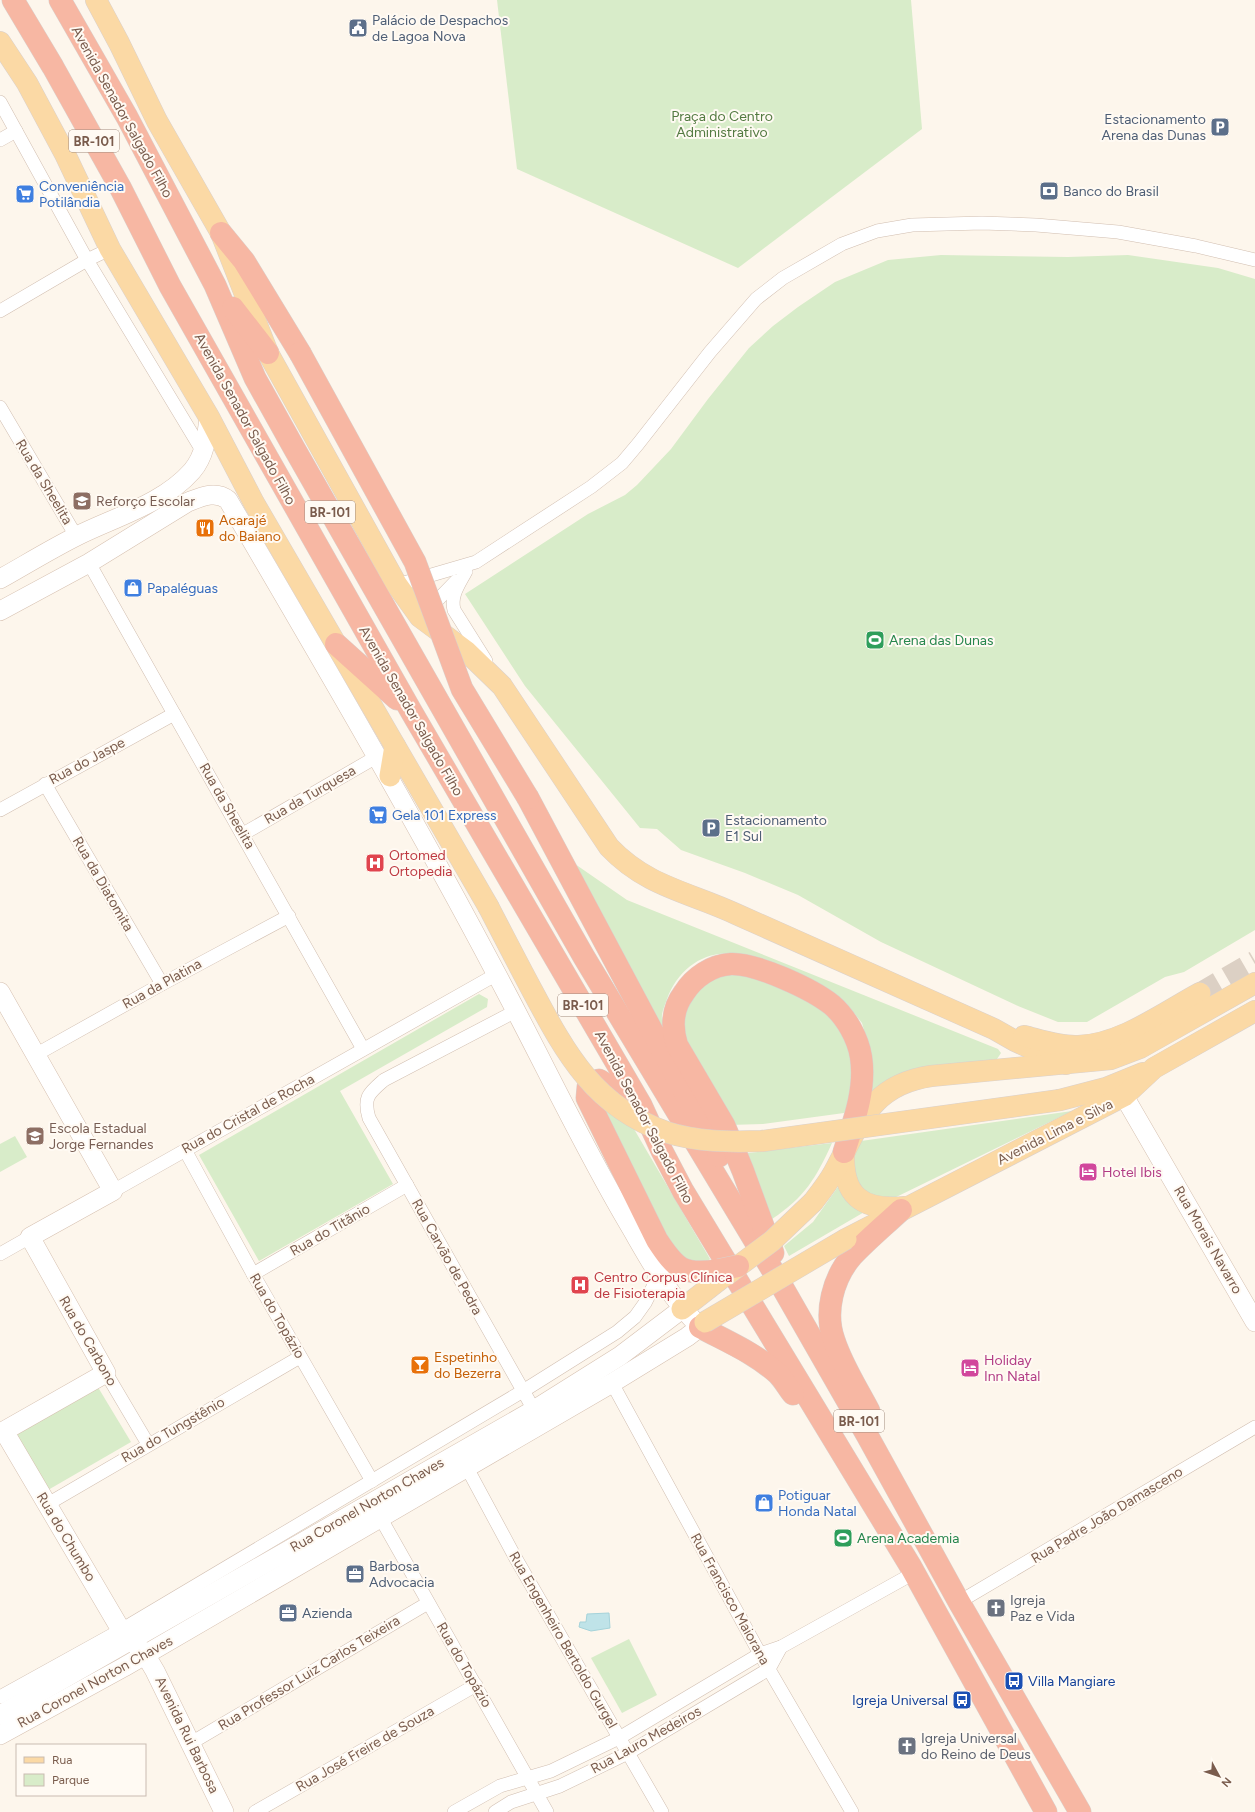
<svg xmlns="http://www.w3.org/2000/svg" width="1255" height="1812" font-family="Figtree,sans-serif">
	<rect width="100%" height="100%" fill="#fdf6ec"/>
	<g fill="#d8ecc9">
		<polygon points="497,0 911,0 922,129 738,268 517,169"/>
		<polygon points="941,255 1068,257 1128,255 1218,268 1255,279 1255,930 1184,972 1165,977 1087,1022 1058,1022 1018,1006 881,942 798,895 745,873 681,850 657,829 640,828 525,686 465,594 588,514 625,495 637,485 671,449 708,399 749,348 773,326 798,307 835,282 888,260"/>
		<path d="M575 864 627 900 998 1049 1001 1053 995 1062 870 1096V1051L862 1023 846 1003 733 954C703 950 677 971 667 999 665 1005 661 1013 662 1020 664 1029 668 1038 671 1046Z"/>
		<polygon points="745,973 818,1005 842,1031 851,1054 853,1076 849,1108 844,1113 763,1124 729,1125 689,1060 681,1025 688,1005 696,992 708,982 723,975"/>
		<polygon points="479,994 488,999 487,1007 340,1091 393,1184 259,1261 199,1155"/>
		<polygon points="592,1100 634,1129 710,1259 704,1263 676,1258"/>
		<polygon points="1072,1111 888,1201 861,1191 849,1164 861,1141"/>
		<polygon points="15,1136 27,1157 0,1172 0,1144"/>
		<path d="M832 1143C816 1178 805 1197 772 1219L740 1154Z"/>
		<polygon points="840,1184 866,1211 789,1256 784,1246 813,1222"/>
		<polygon points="96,1384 131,1442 48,1490 14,1432"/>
		<polygon points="629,1639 657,1695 622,1713 591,1658"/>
	</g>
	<polygon fill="#bfe3e8" stroke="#a5d3da" points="609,1613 610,1628 591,1631 579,1627 580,1622 586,1622 587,1614"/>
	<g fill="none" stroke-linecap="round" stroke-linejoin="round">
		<polyline stroke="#dcd0c4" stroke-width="21" stroke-dasharray="21 10" stroke-linecap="butt" points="1200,993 1255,961"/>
		<g stroke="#d1beb0" stroke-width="14">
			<g id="street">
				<polyline points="0,102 87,260 203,452"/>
				<polyline points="0,140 16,131"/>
				<polyline points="0,311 87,260 110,249"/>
				<polyline points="0,407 76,536"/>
				<polyline points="89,563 363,1049"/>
				<path d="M466 571C460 583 450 595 454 610L486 661"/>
				<polyline points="397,585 476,562 591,487 622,463 638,444 710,352 756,299 783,278 842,244 877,231 912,225 982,223 1036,225 1118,232 1196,246 1255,260"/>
				<polyline points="428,610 456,581"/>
				<polyline points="45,784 162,984"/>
				<polyline points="0,810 174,714"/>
				<polyline points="243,834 378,756"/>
				<path d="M516 1011 384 1080C369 1093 363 1097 369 1118L534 1410"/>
				<polyline points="37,1054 162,984 289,916"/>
				<polyline points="185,1150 253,1274 372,1481"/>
				<polyline points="113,1191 497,974"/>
				<polyline points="0,1254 30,1237"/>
				<polyline points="253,1274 407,1185"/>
				<polyline points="106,1373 148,1444"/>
				<polyline points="612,1383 760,1654 852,1812"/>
				<polyline points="466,1466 515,1557 662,1812"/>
				<polyline points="46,1505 300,1357"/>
				<polyline points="380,1517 547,1812"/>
				<polyline points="959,1602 1255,1427"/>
				<polyline points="0,1697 121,1630 523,1391 617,1332 635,1317 645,1303 653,1287 655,1268"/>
				<polyline points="191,1743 428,1603"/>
				<polyline points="255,1812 476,1685"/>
				<polyline points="454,1812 500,1786 551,1771 619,1738 760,1654 781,1647 914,1573"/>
				<polyline points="495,1812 511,1802 560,1786 628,1753 769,1669 781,1647"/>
			</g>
		</g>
		<g stroke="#d6c0b0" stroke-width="20">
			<g id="secondary">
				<path d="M0 579C25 565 51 549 77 536 115 517 163 504 192 471 205 456 207 436 209 417"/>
				<path d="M0 611 89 563 188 502C201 497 216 490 228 500 320 657 412 814 497 975 541 1057 580 1141 627 1221 650 1260 667 1294 700 1327L687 1337 612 1383 124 1667 0 1735"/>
				<polyline points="0,992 113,1191 30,1237 106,1373 4,1431 121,1630 145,1654 155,1671 224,1812"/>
				<polyline points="1124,1096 1255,1322"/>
				<polyline points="0,1715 534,1410 620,1356 682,1309"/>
			</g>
		</g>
		<g stroke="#dad1cd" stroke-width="22">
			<g id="primary">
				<path d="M96 0 119 43 157 121 221 233 268 353 397 585 420 617 467 652 502 686 609 847C647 887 689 892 736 914 822 952 908 990 994 1029L1015 1041 1066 1064"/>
				<polyline points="0,42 27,83 65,154 110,249 209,417 254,503 488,906"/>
				<polyline points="390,776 395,746"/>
				<path d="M1024 1036C1040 1040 1060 1047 1078 1046 1120 1045 1163 1013 1200 993"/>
				<polyline points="1060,1100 1106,1088 1143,1073"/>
				<path d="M844 1152C842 1196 862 1211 905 1207"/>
				<path d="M813 1202C820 1193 828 1183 834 1172 860 1124 870 1085 931 1076L1111 1059 1140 1048 1255 983"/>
				<polyline points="846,1239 1124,1096 1154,1068 1255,1011"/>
				<polyline points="682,1309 723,1277"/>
			</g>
		</g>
		<g stroke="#dad1cd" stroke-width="23">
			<g id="highway">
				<polyline points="13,0 53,67 120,187 170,286 411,711 641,1105 662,1151 683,1191 911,1567 1046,1812"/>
				<polyline points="60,0 127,117 215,285 255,378 294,448 584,957 776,1276 867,1435 959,1602 1080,1812"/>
				<polyline points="221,233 244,261 300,353"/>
				<polyline points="233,308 268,353"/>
				<polyline points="336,644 397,699"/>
				<polyline points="528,798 690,1102 716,1146 719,1156"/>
				<path d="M640 1105 599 1080 592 1082 588 1087 587 1098 657 1240C676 1269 683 1276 719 1270"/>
				<path d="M773 1253 743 1171 724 1125 677 1045C671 1026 672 1009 684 993 694 977 712 965 731 964 756 963 812 989 832 1005 846 1017 858 1038 861 1057 866 1089 854 1121 844 1152"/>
				<path d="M700 1327C726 1341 755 1353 778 1374 784 1380 788 1388 793 1394"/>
				<path d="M869 1411C857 1388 842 1365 834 1340 824 1312 833 1278 852 1256 867 1240 885 1225 901 1210"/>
			</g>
		</g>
		<use href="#street" stroke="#fff" stroke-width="13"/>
		<use href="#secondary" stroke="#fff" stroke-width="19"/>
		<use href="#primary" stroke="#fbd9a5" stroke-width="21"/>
		<use href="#highway" stroke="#f7b7a3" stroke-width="22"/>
		<g stroke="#dad1cd" stroke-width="22" stroke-linecap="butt">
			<g id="primary-bridge">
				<path d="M488 906C503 935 518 964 533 992 566 1054 595 1107 666 1132 697 1142 729 1142 762 1141L1060 1100"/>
				<polyline points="725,1276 772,1241 813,1202"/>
				<polyline points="705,1322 846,1239"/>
			</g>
		</g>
		<g stroke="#dad1cd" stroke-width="23" stroke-linecap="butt">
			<g id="highway-bridge">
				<polyline points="300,353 415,562 462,689 528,798"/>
				<polyline points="719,1270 738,1266"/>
			</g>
		</g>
		<use href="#primary-bridge" stroke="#fbd9a5" stroke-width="21"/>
		<use href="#highway-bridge" stroke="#f7b7a3" stroke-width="22"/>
	</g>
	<defs>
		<g id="civic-square" transform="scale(1)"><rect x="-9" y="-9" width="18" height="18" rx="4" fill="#5c6f8a" stroke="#fffaf3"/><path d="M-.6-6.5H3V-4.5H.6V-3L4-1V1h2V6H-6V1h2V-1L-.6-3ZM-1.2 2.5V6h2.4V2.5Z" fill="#fff"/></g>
		<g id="parking-square" transform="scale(1)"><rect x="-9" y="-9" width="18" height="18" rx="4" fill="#5c6f8a" stroke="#fffaf3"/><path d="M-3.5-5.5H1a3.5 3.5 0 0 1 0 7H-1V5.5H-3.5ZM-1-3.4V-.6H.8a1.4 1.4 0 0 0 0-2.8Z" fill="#fff"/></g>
		<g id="bank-square" transform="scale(1)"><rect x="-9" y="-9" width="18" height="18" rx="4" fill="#5c6f8a" stroke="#fffaf3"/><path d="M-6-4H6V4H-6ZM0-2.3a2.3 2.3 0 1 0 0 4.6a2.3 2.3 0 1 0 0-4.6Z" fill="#fff"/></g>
		<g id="supermarket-square" transform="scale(1)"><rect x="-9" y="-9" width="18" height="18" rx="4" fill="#3f7fe0" stroke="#fffaf3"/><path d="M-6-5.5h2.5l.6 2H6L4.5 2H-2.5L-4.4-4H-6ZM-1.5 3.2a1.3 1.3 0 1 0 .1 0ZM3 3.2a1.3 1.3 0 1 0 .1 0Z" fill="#fff"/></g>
		<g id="school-square" transform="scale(1)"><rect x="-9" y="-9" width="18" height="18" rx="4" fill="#8d6e63" stroke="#fffaf3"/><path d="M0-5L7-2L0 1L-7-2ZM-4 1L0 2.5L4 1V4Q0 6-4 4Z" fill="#fff"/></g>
		<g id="restaurant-square" transform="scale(1)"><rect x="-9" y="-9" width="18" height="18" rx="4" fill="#e8710a" stroke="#fffaf3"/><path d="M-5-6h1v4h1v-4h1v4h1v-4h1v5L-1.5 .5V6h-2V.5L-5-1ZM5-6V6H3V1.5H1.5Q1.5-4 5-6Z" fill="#fff"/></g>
		<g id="shop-square" transform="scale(1)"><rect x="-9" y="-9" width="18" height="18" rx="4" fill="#3f7fe0" stroke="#fffaf3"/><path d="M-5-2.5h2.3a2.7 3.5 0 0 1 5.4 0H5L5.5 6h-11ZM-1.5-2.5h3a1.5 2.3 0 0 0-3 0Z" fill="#fff"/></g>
		<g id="stadium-square" transform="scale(1)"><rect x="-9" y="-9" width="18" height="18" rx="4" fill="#2e9e5b" stroke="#fffaf3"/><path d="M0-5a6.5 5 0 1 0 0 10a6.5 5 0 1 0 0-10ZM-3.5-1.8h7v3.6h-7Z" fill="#fff"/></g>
		<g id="hospital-square" transform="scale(1)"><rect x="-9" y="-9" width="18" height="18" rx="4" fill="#e0444e" stroke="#fffaf3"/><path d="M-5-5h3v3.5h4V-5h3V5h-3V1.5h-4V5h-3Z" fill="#fff"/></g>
		<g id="hotel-square" transform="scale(1)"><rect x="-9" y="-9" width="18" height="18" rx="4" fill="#d1479c" stroke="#fffaf3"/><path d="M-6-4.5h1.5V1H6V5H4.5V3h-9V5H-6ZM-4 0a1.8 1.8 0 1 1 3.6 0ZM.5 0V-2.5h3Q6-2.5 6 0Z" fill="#fff"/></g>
		<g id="bar-square" transform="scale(1)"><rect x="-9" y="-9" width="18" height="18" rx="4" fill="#e8710a" stroke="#fffaf3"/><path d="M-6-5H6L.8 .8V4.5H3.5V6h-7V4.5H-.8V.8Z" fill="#fff"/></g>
		<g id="office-square" transform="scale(1)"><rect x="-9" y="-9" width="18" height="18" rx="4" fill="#5c6f8a" stroke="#fffaf3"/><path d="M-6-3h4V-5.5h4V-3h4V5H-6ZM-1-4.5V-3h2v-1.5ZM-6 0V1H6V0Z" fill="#fff"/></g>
		<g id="church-square" transform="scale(1)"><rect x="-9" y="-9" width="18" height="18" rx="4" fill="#6b7280" stroke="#fffaf3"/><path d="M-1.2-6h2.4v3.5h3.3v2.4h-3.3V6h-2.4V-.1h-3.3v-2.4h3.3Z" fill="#fff"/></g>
		<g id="bus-square" transform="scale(1)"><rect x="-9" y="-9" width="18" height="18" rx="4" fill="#1a4fb4" stroke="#fffaf3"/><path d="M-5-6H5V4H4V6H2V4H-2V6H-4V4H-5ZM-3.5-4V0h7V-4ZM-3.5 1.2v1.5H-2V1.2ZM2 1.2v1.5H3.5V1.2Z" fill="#fff"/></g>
	</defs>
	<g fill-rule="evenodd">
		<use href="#civic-square" x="358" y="28"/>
		<use href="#parking-square" x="1220" y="127"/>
		<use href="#bank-square" x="1049" y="191"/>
		<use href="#supermarket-square" x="25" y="194"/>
		<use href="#school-square" x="82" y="501"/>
		<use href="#restaurant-square" x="205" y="528"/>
		<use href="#shop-square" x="133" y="588"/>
		<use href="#stadium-square" x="875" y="640"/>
		<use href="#supermarket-square" x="378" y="815"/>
		<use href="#parking-square" x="711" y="828"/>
		<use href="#hospital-square" x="375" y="863"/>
		<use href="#school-square" x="35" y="1136"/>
		<use href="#hotel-square" x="1088" y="1172"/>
		<use href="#hospital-square" x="580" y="1285"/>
		<use href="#bar-square" x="420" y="1365"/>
		<use href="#hotel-square" x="970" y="1368"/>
		<use href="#shop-square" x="764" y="1503"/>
		<use href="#stadium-square" x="843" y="1538"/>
		<use href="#office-square" x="355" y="1574"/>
		<use href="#church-square" x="996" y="1608"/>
		<use href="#office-square" x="288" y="1613"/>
		<use href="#bus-square" x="1014" y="1681"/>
		<use href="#bus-square" x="962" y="1700"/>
		<use href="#church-square" x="907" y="1746"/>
	</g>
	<g text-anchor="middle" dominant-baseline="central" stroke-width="4" stroke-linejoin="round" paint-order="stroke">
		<g fill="#fffaf3" stroke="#a28b7f" stroke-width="1">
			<rect x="69" y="130" width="50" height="22" rx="3"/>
			<rect x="305" y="501" width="50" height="22" rx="3"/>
			<rect x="558" y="994" width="50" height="22" rx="3"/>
			<rect x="834" y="1410" width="50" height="22" rx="3"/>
		</g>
		<g font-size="13" font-weight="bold" fill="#7a5c4d">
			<text x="94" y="141">BR-101</text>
			<text x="330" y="512">BR-101</text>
			<text x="583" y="1005">BR-101</text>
			<text x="859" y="1421">BR-101</text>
		</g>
		<g font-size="14" fill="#4e5e75" stroke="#fffaf3" text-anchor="start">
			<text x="372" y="20">Palácio de Despachos<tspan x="372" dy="16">de Lagoa Nova</tspan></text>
			<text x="1206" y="119" text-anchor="end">Estacionamento<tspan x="1206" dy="16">Arena das Dunas</tspan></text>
			<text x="1063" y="191">Banco do Brasil</text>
			<text x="725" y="820">Estacionamento<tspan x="725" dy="16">E1 Sul</tspan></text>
			<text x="369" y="1566">Barbosa<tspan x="369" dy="16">Advocacia</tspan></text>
			<text x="302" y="1613">Azienda</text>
		</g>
		<g font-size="14" fill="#7a5c4d" stroke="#fffaf3">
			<text transform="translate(122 112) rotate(61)">Avenida Senador Salgado Filho</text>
			<text transform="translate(245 419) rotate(61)">Avenida Senador Salgado Filho</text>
			<text transform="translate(44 482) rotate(59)">Rua da Sheelita</text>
			<text transform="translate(411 711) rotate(60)">Avenida Senador Salgado Filho</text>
			<text transform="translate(87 761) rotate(-28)">Rua do Jaspe</text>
			<text transform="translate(310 795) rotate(-30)">Rua da Turquesa</text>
			<text transform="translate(227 806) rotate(60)">Rua da Sheelita</text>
			<text transform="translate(103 884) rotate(60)">Rua da Diatomita</text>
			<text transform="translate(162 984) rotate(-29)">Rua da Platina</text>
			<text transform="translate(248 1114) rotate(-29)">Rua do Cristal de Rocha</text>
			<text transform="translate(644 1117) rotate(62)">Avenida Senador Salgado Filho</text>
			<text transform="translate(1055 1132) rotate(-27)">Avenida Lima e Silva</text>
			<text transform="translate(330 1230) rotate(-30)">Rua do Titãnio</text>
			<text transform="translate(1208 1240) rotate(60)">Rua Morais Navarro</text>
			<text transform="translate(447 1257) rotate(61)">Rua Carvão de Pedra</text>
			<text transform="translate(277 1316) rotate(60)">Rua do Topázio</text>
			<text transform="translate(88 1341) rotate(60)">Rua do Carbono</text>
			<text transform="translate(173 1430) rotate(-30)">Rua do Tungstênio</text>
			<text transform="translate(367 1505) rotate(-30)">Rua Coronel Norton Chaves</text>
			<text transform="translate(1107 1515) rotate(-31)">Rua Padre João Damasceno</text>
			<text transform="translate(66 1537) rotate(59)">Rua do Chumbo</text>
			<text transform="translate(730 1599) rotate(61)">Rua Francisco Maiorana</text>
			<text transform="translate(563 1640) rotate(60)">Rua Engenheiro Bertoldo Gurgel</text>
			<text transform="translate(464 1665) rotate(60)">Rua do Topázio</text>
			<text transform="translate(309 1673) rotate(-31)">Rua Professor Luiz Carlos Teixeira</text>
			<text transform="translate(95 1682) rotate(-29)">Rua Coronel Norton Chaves</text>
			<text transform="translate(187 1735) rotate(64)">Avenida Rui Barbosa</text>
			<text transform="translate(646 1740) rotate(-29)">Rua Lauro Medeiros</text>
			<text transform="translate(365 1749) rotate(-30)">Rua José Freire de Souza</text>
		</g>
		<g font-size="14" fill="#537a41" stroke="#fffaf3">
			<text x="722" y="116">Praça do Centro<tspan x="722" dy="16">Administrativo</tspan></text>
		</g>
		<g font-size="14" fill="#366cbe" stroke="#fffaf3" text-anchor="start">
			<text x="39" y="186">Conveniência<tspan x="39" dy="16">Potilândia</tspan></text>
			<text x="147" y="588">Papaléguas</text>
			<text x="392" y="815">Gela 101 Express</text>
			<text x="778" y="1495">Potiguar<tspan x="778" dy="16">Honda Natal</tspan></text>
		</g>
		<g font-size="14" fill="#785e54" stroke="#fffaf3" text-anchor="start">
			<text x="96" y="501">Reforço Escolar</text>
			<text x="49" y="1128">Escola Estadual<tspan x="49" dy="16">Jorge Fernandes</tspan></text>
		</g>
		<g font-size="14" fill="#c56008" stroke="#fffaf3" text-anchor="start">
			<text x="219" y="520">Acarajé<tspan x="219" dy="16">do Baiano</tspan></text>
			<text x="434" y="1357">Espetinho<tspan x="434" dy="16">do Bezerra</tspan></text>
		</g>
		<g font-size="14" fill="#27864d" stroke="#fffaf3" text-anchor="start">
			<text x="889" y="640">Arena das Dunas</text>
			<text x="857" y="1538">Arena Academia</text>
		</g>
		<g font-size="14" fill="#be3a42" stroke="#fffaf3" text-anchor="start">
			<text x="389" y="855">Ortomed<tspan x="389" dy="16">Ortopedia</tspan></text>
			<text x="594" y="1277">Centro Corpus Clínica<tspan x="594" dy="16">de Fisioterapia</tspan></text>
		</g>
		<g font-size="14" fill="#b23c85" stroke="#fffaf3" text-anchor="start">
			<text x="1102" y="1172">Hotel Ibis</text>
			<text x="984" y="1360">Holiday<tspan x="984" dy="16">Inn Natal</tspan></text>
		</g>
		<g font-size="14" fill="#5b616d" stroke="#fffaf3" text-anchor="start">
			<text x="1010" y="1600">Igreja<tspan x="1010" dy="16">Paz e Vida</tspan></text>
			<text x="921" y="1738">Igreja Universal<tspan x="921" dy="16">do Reino de Deus</tspan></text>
		</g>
		<g font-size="14" fill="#164399" stroke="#fffaf3" text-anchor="start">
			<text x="1028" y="1681">Villa Mangiare</text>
			<text x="948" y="1700" text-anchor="end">Igreja Universal</text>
		</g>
	</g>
	<rect x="16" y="1744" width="130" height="52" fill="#fffaf3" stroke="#cabbb1"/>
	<rect x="24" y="1757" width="20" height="6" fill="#fbd9a5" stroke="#cabbb1"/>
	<text x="52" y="1764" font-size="12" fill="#7a5c4d">Rua</text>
	<rect x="24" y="1774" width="20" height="12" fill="#d8ecc9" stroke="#cabbb1"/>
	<text x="52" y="1784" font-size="12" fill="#7a5c4d">Parque</text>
	<g transform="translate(1219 1776) rotate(130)" stroke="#fffaf3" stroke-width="3" paint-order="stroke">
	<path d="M0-3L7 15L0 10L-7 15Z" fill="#7a5c4d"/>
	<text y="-6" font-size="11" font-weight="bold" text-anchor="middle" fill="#7a5c4d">N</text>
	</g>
</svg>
